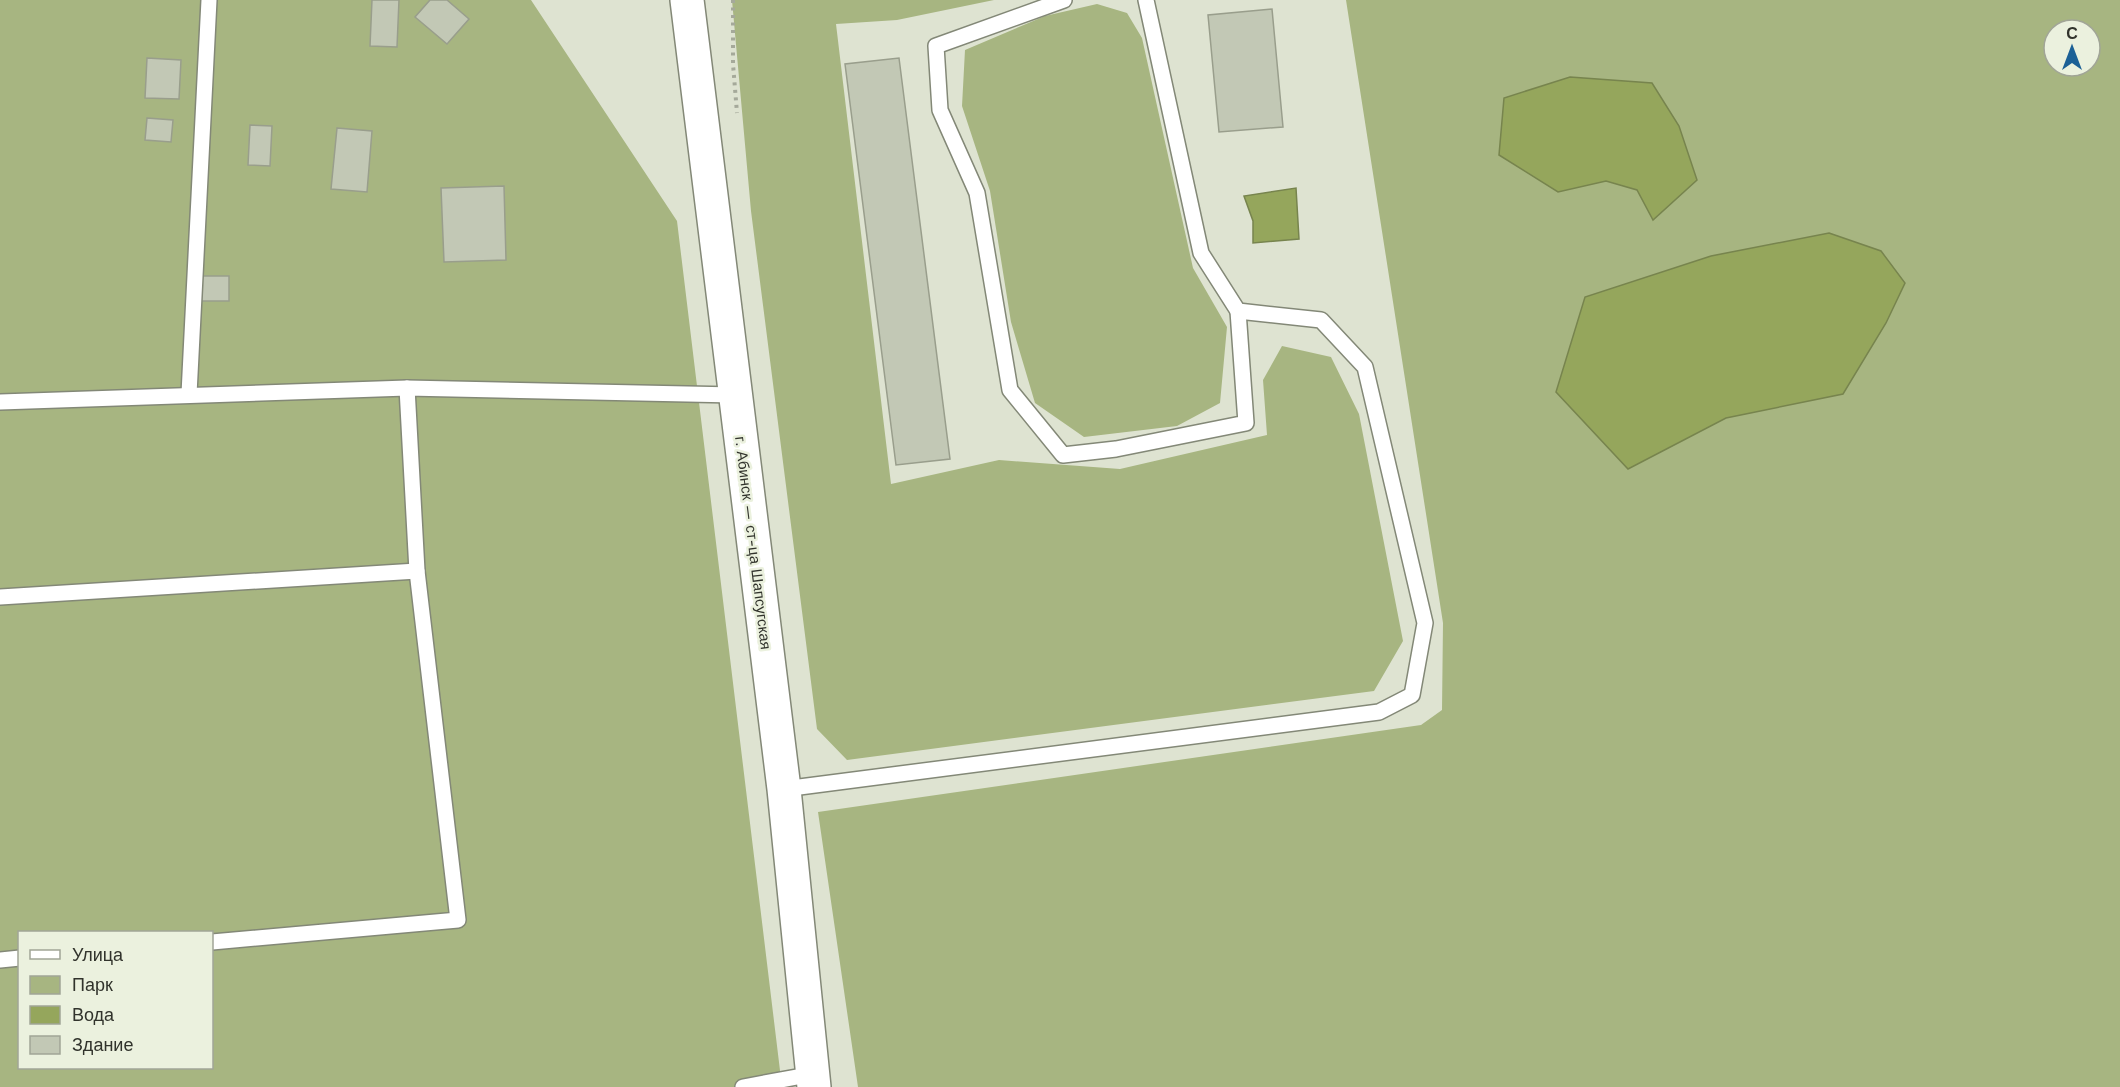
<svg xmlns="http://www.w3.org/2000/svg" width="2120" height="1087" font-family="'Work Sans',sans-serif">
	<rect width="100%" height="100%" fill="#dee3d1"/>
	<g fill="#a7b581" fill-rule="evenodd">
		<path d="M0 0H531L677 221 782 1087H0ZM20 932H212V1068H20Z"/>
		<polygon points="732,0 994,0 897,20 836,24 891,484 999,460 1120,469 1267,435 1263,380 1282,346 1331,357 1359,414 1403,641 1374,691 847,760 817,729 751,211"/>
		<path d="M1346 0H2120V1087H858L818 812 1421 725 1442 710 1443 623ZM2054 30H2090V66H2054Z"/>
		<polygon points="1097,4 1127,13 1142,38 1193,268 1227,327 1220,403 1177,426 1084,437 1035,403 1011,322 990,191 962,106 965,50 1045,16"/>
	</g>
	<g fill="#95a65c" stroke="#77844e" stroke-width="1.5">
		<polygon points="1570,77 1652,83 1679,126 1697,180 1653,220 1637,190 1606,181 1558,192 1499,155 1504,98"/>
		<polygon points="1296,188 1299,239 1253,243 1253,221 1244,196"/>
		<polygon points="1829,233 1881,251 1905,283 1886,323 1843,394 1726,418 1628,469 1556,392 1585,297 1711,256"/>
	</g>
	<g fill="#c2c8b5" stroke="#999e8c" stroke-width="1.5">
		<polygon points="372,0 399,0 397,47 370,46"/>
		<polygon points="430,0 447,0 469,19 447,44 415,17"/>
		<polygon points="1272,9 1283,127 1219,132 1208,15"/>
		<polygon points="147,58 181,60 179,99 145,98"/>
		<polygon points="899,58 950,459 896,465 845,64"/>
		<polygon points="147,118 173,120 171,142 145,140"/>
		<polygon points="250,125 272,126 270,166 248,165"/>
		<polygon points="337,128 372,131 367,192 331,189"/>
		<polygon points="504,186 506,260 444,262 441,188"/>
		<rect x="200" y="276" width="29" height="25"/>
	</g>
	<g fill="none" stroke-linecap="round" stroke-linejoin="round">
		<g stroke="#838877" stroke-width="18">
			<g id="service">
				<polyline points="1064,0 936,46 940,110 977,193 1010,390 1063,455 1116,449 1246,423 1238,311"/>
				<polyline points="189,394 209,0"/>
				<polyline points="0,402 407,388 735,395"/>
				<polyline points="0,597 417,571"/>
				<polyline points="784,789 1379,712 1412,695 1425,623 1365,367 1321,320 1238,311 1201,253 1146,0"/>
				<polyline points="212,942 458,920 417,571 407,388"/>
				<polyline points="0,960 20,958"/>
				<polyline points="743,1087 813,1074"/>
			</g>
		</g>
		<g stroke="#838877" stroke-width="36">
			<polyline id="secondary" points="687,0 784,789 814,1087"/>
		</g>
		<polyline stroke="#a5a99a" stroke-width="4" stroke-dasharray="3 4.5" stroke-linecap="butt" points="733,0 733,64 737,113"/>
		<use href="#service" stroke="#fff" stroke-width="15"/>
		<use href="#secondary" stroke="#fff" stroke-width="33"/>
	</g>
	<g text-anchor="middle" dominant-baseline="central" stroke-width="5" stroke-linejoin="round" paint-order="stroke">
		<g font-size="15" fill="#31332c" stroke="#ebf1de">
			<text transform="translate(753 543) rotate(83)">г. Абинск — ст-ца Шапсугская</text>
		</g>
	</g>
	<rect x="18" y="931" width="195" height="138" fill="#ebf1de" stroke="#a1a597" stroke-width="1.5"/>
	<rect x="30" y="950" width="30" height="9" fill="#ffffff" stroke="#a1a597" stroke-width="1.5"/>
	<text x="72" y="961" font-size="18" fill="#31332c">Улица</text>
	<rect x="30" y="976" width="30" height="18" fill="#a7b581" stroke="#a1a597" stroke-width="1.5"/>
	<text x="72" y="991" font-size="18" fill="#31332c">Парк</text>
	<rect x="30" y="1006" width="30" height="18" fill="#95a65c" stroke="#a1a597" stroke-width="1.5"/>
	<text x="72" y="1021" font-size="18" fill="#31332c">Вода</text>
	<rect x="30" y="1036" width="30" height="18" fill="#c2c8b5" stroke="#a1a597" stroke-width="1.5"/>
	<text x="72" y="1051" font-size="18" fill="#31332c">Здание</text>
	<g transform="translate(2072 48)"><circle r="28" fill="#ebf1de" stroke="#a1a597" stroke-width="1.5"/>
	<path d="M0-4.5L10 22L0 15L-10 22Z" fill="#1c6196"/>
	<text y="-9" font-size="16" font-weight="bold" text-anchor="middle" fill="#31332c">С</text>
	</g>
</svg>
